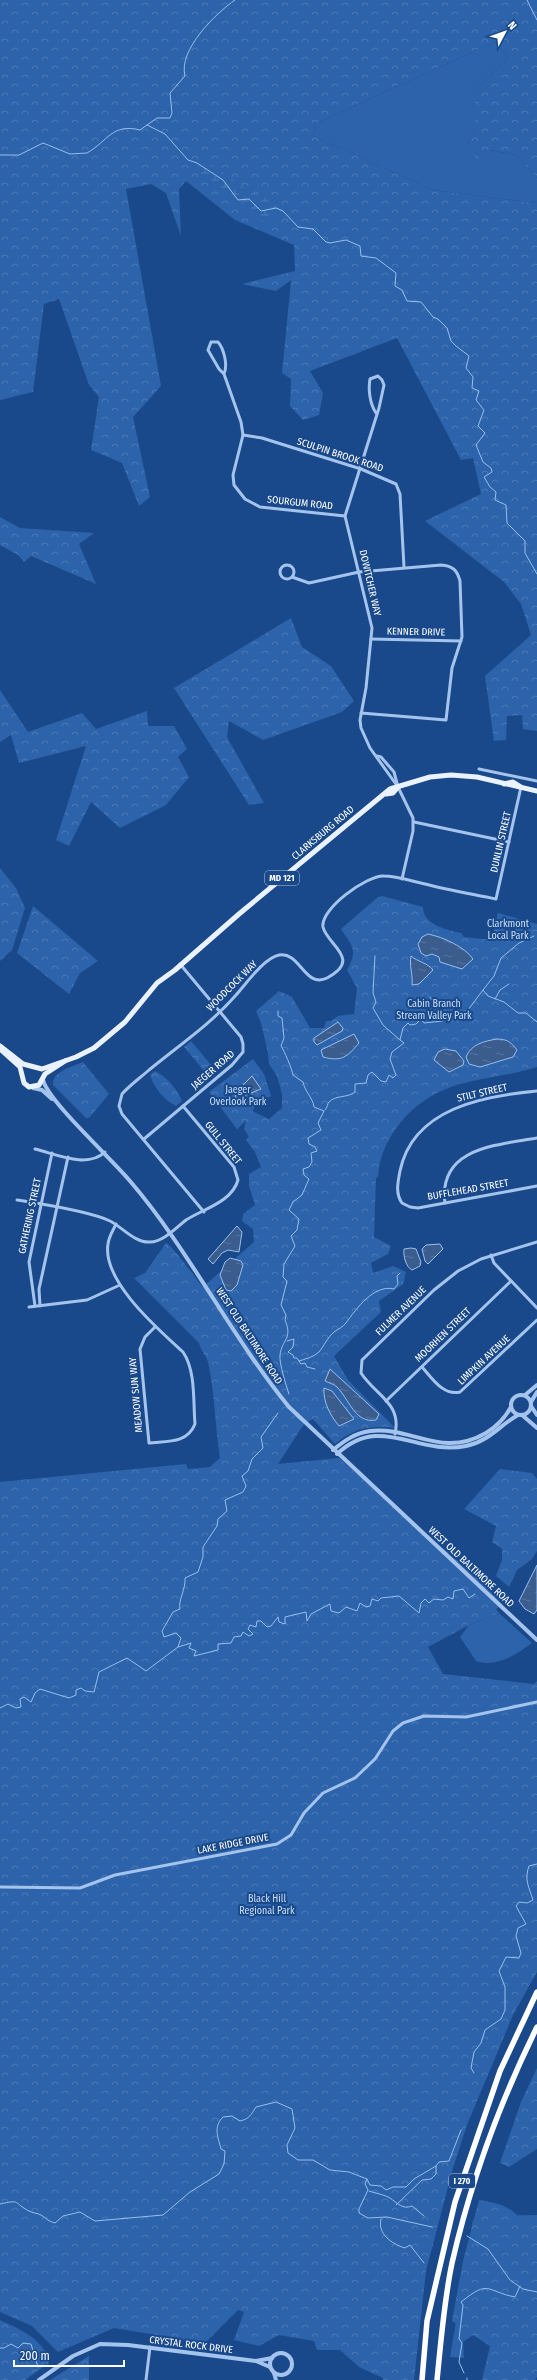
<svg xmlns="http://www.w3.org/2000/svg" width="537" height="2380" font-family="'Fira Sans Condensed',sans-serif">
	<defs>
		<pattern id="forest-crowns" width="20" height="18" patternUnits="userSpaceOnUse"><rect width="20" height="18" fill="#2c63aa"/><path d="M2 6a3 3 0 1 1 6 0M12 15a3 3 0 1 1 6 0" fill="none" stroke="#4c7ab7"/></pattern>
		<pattern id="wetland-marsh" width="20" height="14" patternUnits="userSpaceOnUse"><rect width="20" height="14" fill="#2c63aa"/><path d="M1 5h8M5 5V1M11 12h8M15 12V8" fill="none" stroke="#4c7ab7"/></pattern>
		<pattern id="water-ripples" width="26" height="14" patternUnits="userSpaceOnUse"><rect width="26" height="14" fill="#3a5d8d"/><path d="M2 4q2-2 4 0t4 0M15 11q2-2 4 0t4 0" fill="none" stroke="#58759e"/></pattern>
	</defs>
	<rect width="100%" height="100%" fill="#19498b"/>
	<g fill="#2c63aa">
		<polygon points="495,42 509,58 475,90 475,128 467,146 517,155 537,178 537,203 433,190 313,136 317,123"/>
		<path d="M499 1613 532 1643C516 1655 496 1668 476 1661L460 1637 469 1625Z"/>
		<polygon points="537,2215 537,2226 521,2227 488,2221 463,2342 464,2358 450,2357 473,2220 486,2216"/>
	</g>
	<g fill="url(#forest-crowns)">
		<polygon points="0,0 537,0 537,178 517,155 490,150 477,159 467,146 475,128 475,90 509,58 495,42 317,123 313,136 433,190 537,203 537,731 523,729 522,715 507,716 506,740 494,741 485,676 531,635 521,604 504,582 425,521 481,494 473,458 461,460 397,338 310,371 323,393 319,415 303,420 290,406 291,379 282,373 291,280 276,291 242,284 295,271 294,245 235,220 186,181 179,189 181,236 166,193 151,184 126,189 161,386 133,417 150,497 139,506 122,463 91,450 99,397 89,385 59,299 44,304 33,392 0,400"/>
		<polygon points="0,517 20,528 94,533 79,544 96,584 31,556 24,562 18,555 0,545"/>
		<polygon points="291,618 302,647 331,666 354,701 342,712 263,740 229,721 227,737 264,803 249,805 174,688"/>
		<polygon points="0,690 28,732 82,713 96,729 147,711 148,726 174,726 187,749 178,757 189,777 166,805 120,828 91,802 69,846 56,840 86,746 19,763 11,735 0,742"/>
		<polygon points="0,868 16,888 25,908 12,950 0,961"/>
		<path d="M382 896 423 907C423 925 447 930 461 933L464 937 492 940 498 913 537 924V1067C482 1084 437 1075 397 1127 386 1142 379 1158 378 1177L376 1178 374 1237 391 1246 388 1254 371 1263 373 1273 393 1266 406 1272 403 1284 379 1301 381 1312 334 1356 348 1380 395 1428C370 1425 354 1428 335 1444L313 1419 304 1424 278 1464 339 1458 485 1585 503 1605 496 1609 499 1613 469 1625 428 1647 443 1674 534 1684 537 1681V1972L513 2015 467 2125 453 2168 426 2271 414 2380H383V2378L359 2367 340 2350H317L314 2341 279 2335 259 2346 234 2340 244 2312 238 2310 205 2343 114 2328 58 2352 32 2326 0 2312V1482L186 1464 188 1469 210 1467 220 1458C215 1426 215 1394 208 1362 206 1355 201 1352 199 1343L134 1278 145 1273 166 1243C173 1246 195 1278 203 1287L254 1242 253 1229 242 1221 243 1214 255 1205 249 1186V1174L261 1167 255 1152 246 1140 249 1137 244 1129 246 1121 237 1129 209 1092 253 1059 264 1074 271 1096 256 1105 252 1111 269 1119 282 1108V1094L277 1076 269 1064 268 1053 261 1023 256 1011 279 991 292 997 310 1028H324L326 1021H331L338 1016 354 1014 357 988 347 970C358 950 353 947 341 929L378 897Z"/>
		<polygon points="33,906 98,961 80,973 69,994 17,953"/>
		<polygon points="191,1041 217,1072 210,1078 184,1047"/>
		<path d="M83 1062 109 1094 89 1118H86L53 1085C52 1071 72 1067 83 1062Z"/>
		<path d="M155 1071C168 1078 176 1088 182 1101L176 1106C163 1099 155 1089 150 1075Z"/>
		<polygon points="500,1469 532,1473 537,1479 537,1551 532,1559 517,1570 509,1587 496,1576 502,1560 502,1549 492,1542 496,1526 464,1509"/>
		<polygon points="537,2068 537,2149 509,2167 500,2163 521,2102"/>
		<path d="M479 2200C504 2204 511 2207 528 2226H537V2377L535 2380H482L490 2346 473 2335 463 2342 465 2330 452 2321 463 2261Z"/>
		<path d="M0 2320C19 2329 46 2340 49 2363L25 2380H0Z"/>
		<polygon points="89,2356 89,2380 50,2380"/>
	</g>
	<polygon fill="url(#wetland-marsh)" points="197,159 210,163 218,171 229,175 235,183 271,201 281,212 266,223 244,207 240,196 228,196 216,192 211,180 199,175"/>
	<g fill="url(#water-ripples)" stroke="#97bff0">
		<path d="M428 934C443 937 465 947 473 959L462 969 440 962 439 957 432 954 426 956 421 953 418 944 422 937Z"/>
		<path d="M411 956C418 962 428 963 433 970L419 984 412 985C413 974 409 966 411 956Z"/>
		<polygon points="338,1022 343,1028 342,1031 317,1045 314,1042 314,1038"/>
		<path d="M354 1034 359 1043C347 1057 342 1062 323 1057L321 1050Z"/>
		<path d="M497 1039C507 1039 511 1042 517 1050L513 1057 480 1067 469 1064 466 1057C471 1044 485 1041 497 1039Z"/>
		<polygon points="445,1049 456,1051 464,1061 463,1065 449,1072 434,1060 438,1052"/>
		<polygon points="252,1076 261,1089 236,1099 235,1093"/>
		<polygon points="237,1226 242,1232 239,1252 228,1250 222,1253 213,1264 208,1259"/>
		<polygon points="440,1244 443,1249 428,1264 425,1261 422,1249 426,1245"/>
		<path d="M411 1248 416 1249 421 1262 420 1266 412 1270C406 1267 403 1256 404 1249Z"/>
		<polygon points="230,1258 241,1261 243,1265 237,1285 231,1291 226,1290 220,1275 225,1262"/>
		<path d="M330 1369 379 1414 376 1420C355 1424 349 1399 337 1387 334 1384 329 1383 325 1381Z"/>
		<path d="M324 1388 332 1391 354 1419 339 1426C330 1415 323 1402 324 1388Z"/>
		<polygon points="537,1565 537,1610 534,1614 525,1609 519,1601"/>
	</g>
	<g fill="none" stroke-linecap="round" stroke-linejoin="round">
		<g stroke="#97bff0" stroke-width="1">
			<polyline points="527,0 537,20"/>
			<polyline points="147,125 165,134 188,160 197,163 223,180 238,200 249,199 261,211 276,208 283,211 298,227 313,229 326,242 330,243 346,240 360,246 361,256 376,258 396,273 395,286 402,290 407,301 421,302 433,317 438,319 447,328 451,341 456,346 469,356 466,368 473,377 472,388 479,391 476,400 484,410 478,426 485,433 476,445 483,462 491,468 492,472 484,477 490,487 496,492 495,500 506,505 507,523 525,541 525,553 537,574"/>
			<path d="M0 155H19L43 143 70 154 87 153C108 141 112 123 140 130L157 118H170L172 113 170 93 185 76C178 50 216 13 235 0"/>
			<polyline points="375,956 373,993 376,1002 373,1008 383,1025 400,1040"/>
			<polyline points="483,990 494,976 501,958 519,943 534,936"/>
			<polyline points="430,997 444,1018"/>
			<polyline points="495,999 500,990 509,984"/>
			<path d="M278 1011V1016L282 1018 284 1038 281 1046C284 1050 292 1069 293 1075L303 1082C305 1092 313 1098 314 1107L324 1111 318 1123 321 1130 308 1138 309 1144 315 1147 317 1151 311 1153 312 1162 309 1167 303 1169 304 1175 309 1179 302 1195 293 1202 289 1210 299 1219 297 1230 291 1236 295 1246 284 1264 283 1277 287 1281 281 1305 286 1315 285 1320C293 1339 282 1339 280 1355 279 1363 286 1385 289 1394"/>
			<path d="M325 1110C328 1107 327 1104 329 1102 335 1095 348 1098 355 1092V1084L366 1083 368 1075 372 1072 381 1081 386 1082 389 1075 393 1078 396 1075 390 1059 392 1052 404 1043 400 1040 403 1028 408 1023 410 1025 416 1024 421 1019 424 1023 442 1021 468 1010 483 990 488 996 504 1002 518 1013H526L537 1022"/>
			<polyline points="287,1341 294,1339 293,1347 288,1352 293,1355 294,1358 297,1358 301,1364 305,1363 307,1367 315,1369"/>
			<path d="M299 1361C305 1359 314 1357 319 1352 324 1346 327 1338 334 1332 338 1329 343 1327 346 1323 356 1309 374 1284 394 1289L398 1284 397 1276 400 1273"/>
			<path d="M178 1647 181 1638 176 1633 164 1637 162 1631 173 1612 180 1609C178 1600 186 1589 185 1578L198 1572 203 1557V1547L217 1526 218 1519 227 1511 225 1500 243 1492 246 1486 242 1476 248 1471 252 1459 263 1448 261 1437 278 1413"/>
			<polyline points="0,1708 8,1704 16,1708 21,1707 20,1699 24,1697 31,1702 35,1693 40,1689 69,1698 76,1695 76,1690 81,1688 85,1691 94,1692 99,1672 127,1658 146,1671 178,1647 191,1643 189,1648 196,1651 194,1656 218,1650 218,1644 231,1643 234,1637 241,1636 243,1632 249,1636 253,1634 248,1629 250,1625 256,1627 257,1621 261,1621 267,1627 271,1626 278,1617 279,1622 285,1624 285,1617 306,1612 307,1621 311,1614 330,1604 331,1611 339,1613 346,1607 357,1611 360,1603 366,1607 370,1606 372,1599 378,1601 381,1598 399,1596 419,1613 421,1603 425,1599 429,1603 434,1599 443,1600 448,1597 453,1599 454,1591 463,1589 469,1598 475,1594"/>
			<path d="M474 2073 471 2068 474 2052 481 2043 485 2030 501 2019 505 2010V1987L499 1971 506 1957 519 1958 521 1953 516 1936 518 1928 526 1924 516 1906 519 1902 527 1903 533 1900C529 1887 524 1880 529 1866L537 1864"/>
			<polyline points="367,2179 370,2185 381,2186 386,2190 393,2187 406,2187 414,2179 436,2166"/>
			<path d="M369 2191C375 2193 385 2195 390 2198 397 2203 403 2210 412 2206L424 2216"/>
			<path d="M0 2204C22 2199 13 2203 29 2211 33 2213 37 2213 41 2215 47 2219 48 2221 55 2223L63 2216 80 2212 95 2221 163 2215 190 2192 219 2174 224 2164 225 2151 221 2149C218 2137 213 2127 223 2117L232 2116 240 2121C249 2119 251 2115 256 2107L276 2102 292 2109 295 2128 287 2145 288 2153 298 2160H313L330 2170 349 2172 367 2179 365 2184 368 2190 359 2209V2213L368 2218 387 2217 432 2227"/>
			<polyline points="396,2205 422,2180 431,2179 436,2174 436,2166 439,2162 449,2161 461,2130"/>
			<path d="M381 2219C377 2234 392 2244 405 2248L410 2245 424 2263"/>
			<polyline points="467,2236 488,2249 510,2280 523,2289 537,2292"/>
			<polyline points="0,2348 4,2348 11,2344 18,2348 23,2343 31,2344 38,2367"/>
			<path d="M464 2373 459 2362 462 2343 459 2339 463 2305 461 2302C490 2279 485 2291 515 2297L520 2286"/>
			<polyline points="467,2378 467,2380"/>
		</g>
		<g stroke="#a4c4ee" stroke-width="3">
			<path d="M224 374C228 365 224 349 218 342H211L208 350 219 369 224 374 241 422 243 435 233 475 234 485 245 499 260 507 345 516"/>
			<path d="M376 413C370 404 368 390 370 379L378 376 382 380 384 385 379 408 345 516 372 628 366 688 360 720 361 728 370 748 398 787 413 818V831L402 879"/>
			<polyline points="243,435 262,438 361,469 396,484 400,494 404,567"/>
			<circle cx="287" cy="572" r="7"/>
			<path d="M292 577 309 583 359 572 441 565C453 566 457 570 460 581L462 637 452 668 446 720 361 713"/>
			<polyline points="371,639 461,641"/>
			<polyline points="377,756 381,757 394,772 398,787"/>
			<polyline points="479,769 537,781"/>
			<polyline points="414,822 509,842"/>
			<path d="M537 1091C484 1096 413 1108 400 1171 398 1182 395 1193 402 1203L410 1207 418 1208 537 1186"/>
			<polyline points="144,1139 232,1065 243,1052 243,1044 241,1037 180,964"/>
			<path d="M35 1149C56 1154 87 1169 105 1152"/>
			<path d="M17 1200C42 1204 89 1211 110 1221 122 1227 135 1243 150 1242 163 1242 176 1228 186 1220 203 1209 232 1202 238 1180L234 1167 183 1106"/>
			<path d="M445 1203C438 1147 498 1145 537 1138"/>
			<path d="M204 1212 122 1114 119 1106 122 1094C130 1085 140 1078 149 1070 178 1046 211 1024 236 995 246 984 264 958 279 955 300 951 305 989 327 978 363 959 327 945 323 927 320 909 367 875 384 876 397 876 411 881 425 884 448 890 472 894 496 899L521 787"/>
			<path d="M116 1224C113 1231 109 1236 108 1244 102 1281 158 1329 183 1352 196 1371 193 1402 195 1424 187 1444 167 1441 149 1443L140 1349 145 1337 155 1327"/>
			<polyline points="491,1255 494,1263 537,1308"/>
			<polyline points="35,1306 29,1262 52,1153"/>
			<polyline points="40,1306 39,1289 68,1157"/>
			<polyline points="29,1307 87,1300 120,1285"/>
			<path d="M422 1367C432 1378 443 1396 460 1392L537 1320"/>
			<polyline points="386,1401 511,1281"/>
			<path d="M395 1434C402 1403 376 1396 361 1373L362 1360 434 1290 458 1271 481 1259 537 1242"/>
			<polyline points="0,1887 80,1888 115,1875 277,1844 291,1835 304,1813 323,1793 355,1778 375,1759 393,1731 403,1723 424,1716 466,1717 537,1702"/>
			<polyline points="146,2380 150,2347"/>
		</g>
		<g stroke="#a4c4ee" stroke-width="4">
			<path d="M43 1080C48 1101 112 1159 130 1181 190 1251 230 1335 289 1407L537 1640"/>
			<polyline points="33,1088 42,1090 52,1099"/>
			<circle cx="521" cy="1405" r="10"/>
			<polyline points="525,1395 537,1385"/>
			<polyline points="531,1402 537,1392"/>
			<polyline points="531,1406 537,1415"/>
			<polyline points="522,1415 537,1428"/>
			<path d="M333 1450C344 1441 355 1433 370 1431 412 1426 441 1459 486 1433 496 1427 505 1418 511 1407"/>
			<path d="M337 1454C381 1413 416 1456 466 1446 488 1442 500 1425 518 1415"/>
			<circle cx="281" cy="2364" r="11"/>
			<polyline points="256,2361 272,2358"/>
			<polyline points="274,2373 276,2380"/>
			<polyline points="39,2380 73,2356 100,2344 128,2345 256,2361 270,2367"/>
		</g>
		<g stroke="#ebf2ff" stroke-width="5">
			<polyline points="504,784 513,782 521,787"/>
			<polyline points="386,794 393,793 398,787"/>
			<polyline points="0,1046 23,1064 42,1069 76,1057 94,1048 125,1022 157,983 175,970 239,914 390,789 430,777 451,775 477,777 537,791"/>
			<polyline points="0,1049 20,1067 24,1083 29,1087 39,1085 45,1074 65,1061"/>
		</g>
		<g stroke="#fff" stroke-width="5.5">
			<polyline points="422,2380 427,2321 455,2202 500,2071 537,1992"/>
			<path d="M437 2380C441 2341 444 2301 452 2263 471 2181 500 2102 537 2027"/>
		</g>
	</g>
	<g text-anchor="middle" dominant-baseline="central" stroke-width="4" stroke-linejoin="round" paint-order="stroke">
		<g fill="#19498b" stroke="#bac8dc" stroke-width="1">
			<rect x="265" y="871" width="34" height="14" rx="3"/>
			<rect x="449" y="2174" width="26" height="14" rx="3"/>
		</g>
		<g font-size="9" font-weight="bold" fill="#fff">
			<text x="282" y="878">MD 121</text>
			<text x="462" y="2181">I 270</text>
		</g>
		<g font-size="10" fill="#fff" stroke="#19498b">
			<text transform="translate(340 455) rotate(18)">SCULPIN BROOK ROAD</text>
			<text transform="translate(300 503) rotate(6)">SOURGUM ROAD</text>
			<text transform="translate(370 583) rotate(77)">DOWITCHER WAY</text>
			<text transform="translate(416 632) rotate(1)">KENNER DRIVE</text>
			<text transform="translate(323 833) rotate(-40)">CLARKSBURG ROAD</text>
			<text transform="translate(501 842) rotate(-77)">DUNLIN STREET</text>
			<text transform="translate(232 986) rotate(-45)">WOODCOCK WAY</text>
			<text transform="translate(213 1070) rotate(-41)">JAEGER ROAD</text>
			<text transform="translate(482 1093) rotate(-13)">STILT STREET</text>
			<text transform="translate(223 1143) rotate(51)">GULL STREET</text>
			<text transform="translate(468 1190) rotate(-10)">BUFFLEHEAD STREET</text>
			<text transform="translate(30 1216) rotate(-78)">GATHERING STREET</text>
			<text transform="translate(401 1311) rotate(-44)">FULMER AVENUE</text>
			<text transform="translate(443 1335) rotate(-44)">MOORHEN STREET</text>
			<text transform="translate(249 1336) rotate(57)">WEST OLD BALTIMORE ROAD</text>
			<text transform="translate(484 1360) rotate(-43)">LIMPKIN AVENUE</text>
			<text transform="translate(136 1395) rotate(-95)">MEADOW SUN WAY</text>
			<text transform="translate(471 1567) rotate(43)">WEST OLD BALTIMORE ROAD</text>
			<text transform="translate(233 1844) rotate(-11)">LAKE RIDGE DRIVE</text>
			<text transform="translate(191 2345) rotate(7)">CRYSTAL ROCK DRIVE</text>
		</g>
		<g font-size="10" fill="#cadffa" stroke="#19498b">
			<text x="508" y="924">Clarkmont<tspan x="508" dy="12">Local Park</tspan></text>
			<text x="434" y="1004">Cabin Branch<tspan x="434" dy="12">Stream Valley Park</tspan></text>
			<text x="238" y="1090">Jaeger<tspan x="238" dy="12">Overlook Park</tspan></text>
			<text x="267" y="1899">Black Hill<tspan x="267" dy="12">Regional Park</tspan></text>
		</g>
	</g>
	<g transform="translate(505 32) rotate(49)" stroke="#19498b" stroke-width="3" paint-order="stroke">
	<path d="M0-3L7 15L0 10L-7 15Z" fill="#ffffff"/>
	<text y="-6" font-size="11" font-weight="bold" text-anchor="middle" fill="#ffffff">N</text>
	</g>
	<path d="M14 2360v6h110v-6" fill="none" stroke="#ffffff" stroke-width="2"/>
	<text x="20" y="2360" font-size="12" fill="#ffffff" stroke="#19498b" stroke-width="3" paint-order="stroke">200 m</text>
</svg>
